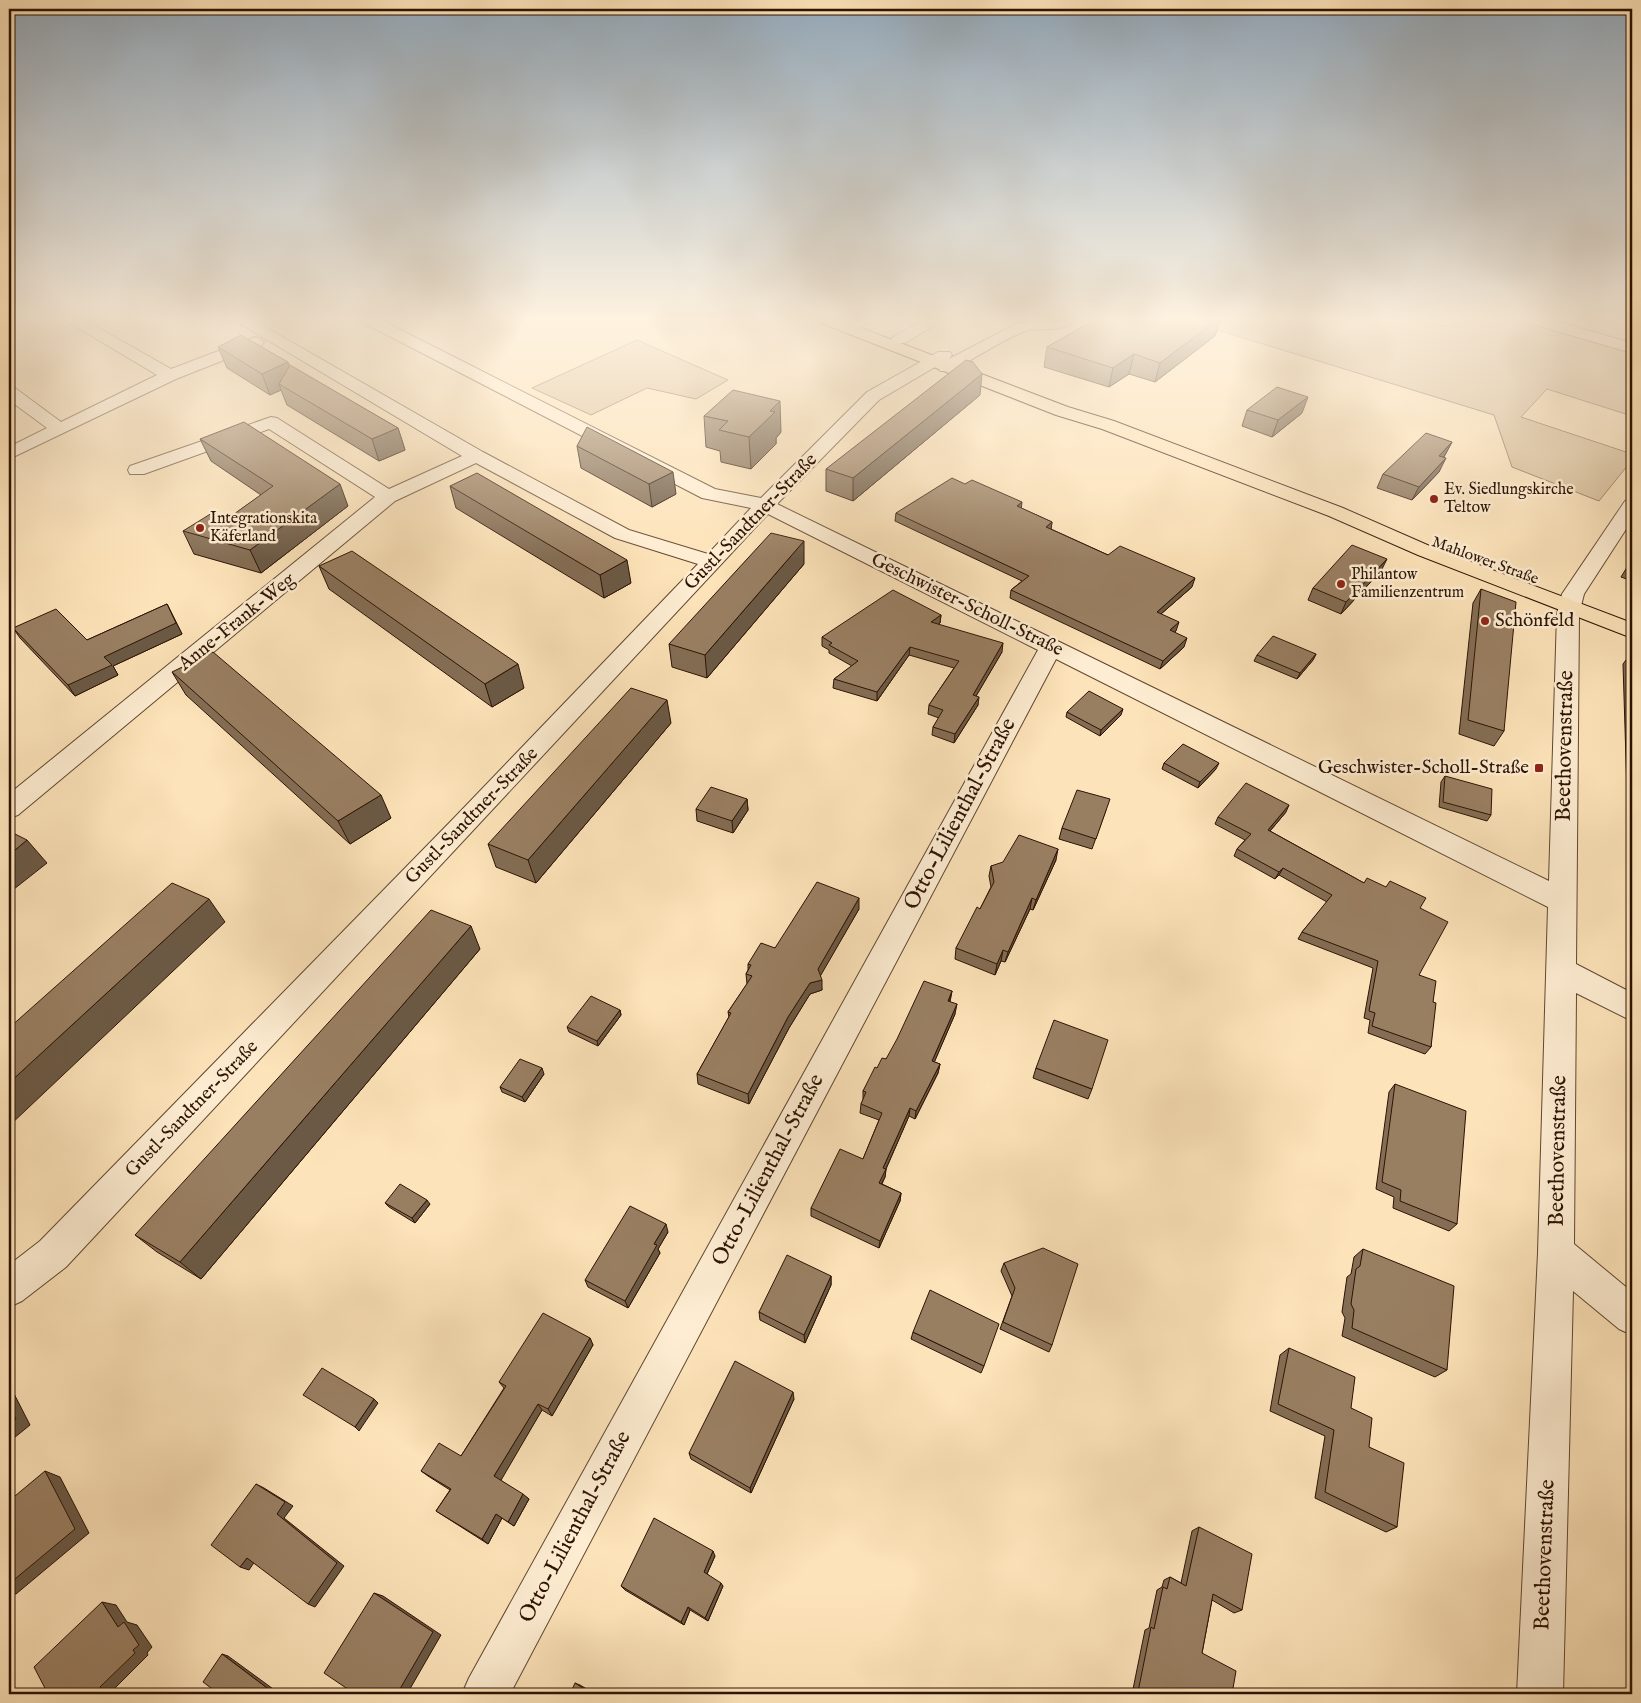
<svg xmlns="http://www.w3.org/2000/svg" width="1641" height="1703" font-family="'IM FELL English',serif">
	<rect width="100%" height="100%" fill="#fde3b9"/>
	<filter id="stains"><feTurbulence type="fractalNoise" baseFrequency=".004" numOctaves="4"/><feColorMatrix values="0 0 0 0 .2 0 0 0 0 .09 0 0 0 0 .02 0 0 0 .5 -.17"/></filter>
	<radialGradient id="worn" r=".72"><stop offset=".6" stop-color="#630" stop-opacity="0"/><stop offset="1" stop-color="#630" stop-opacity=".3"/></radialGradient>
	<g fill="#d9c09a" stroke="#826a4e">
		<polygon points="1185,320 1410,320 1445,326 1476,320 1519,320 1632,353 1632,416 1547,389 1521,417 1632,454 1632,460 1599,501 1512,467 1494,415"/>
		<polygon points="637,340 728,380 696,399 647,388 591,415 532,388"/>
	</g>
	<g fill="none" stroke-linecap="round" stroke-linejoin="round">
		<g stroke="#604730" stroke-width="2">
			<g id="minor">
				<polygon points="65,320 85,320 171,369 250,339 256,337 264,342 262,345 176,379 9,459 9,447 47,428 9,400 9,387 15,388 61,422 157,375"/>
				<path d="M234 320H253L483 452 629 530 708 554 751 508 702 498 364 323 361 320H381L715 489 761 498 867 392 938 352H950L952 355 949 359 1018 323 1074 320C1065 332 1042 328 1029 330 1014 333 968 362 952 371H940L938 367 940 364 879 400 777 504 1549 881 1557 614 1562 594 1625 501 1632 499V520L1584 594 1579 614 1576 964 1632 993V1021L1576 993 1574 1244 1632 1292V1335L1619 1329 1573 1291 1563 1694H1517L1538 1253 1548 907 1056 659 510 1694H462L469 1678 1038 650 768 514 66 1267 22 1301 9 1307V1265L40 1241 454 818 698 564 615 538 476 463 395 501 18 815 9 818V794L375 497 269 429 144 474H130L128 470 130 466 271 417 277 418 389 489 462 456Z"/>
				<polygon points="853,320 873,320 854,332 842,332 840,329"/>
				<polygon points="923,320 943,320 905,343 893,343 891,340 893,337"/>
				<polygon points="1526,320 1552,320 1632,343 1632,353 1529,323"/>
			</g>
		</g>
		<g stroke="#2c1303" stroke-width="2">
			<polygon id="major" points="818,320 840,320 1068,407 1114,421 1343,508 1432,547 1632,623 1632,638 1418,555 1329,516 1102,429 1056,415 821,323"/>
		</g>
		<use href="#minor" fill="#feedd2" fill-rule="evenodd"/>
		<use href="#major" fill="#fde3b9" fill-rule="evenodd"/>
	</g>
	<g fill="#846d54" stroke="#2c1303">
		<polygon points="1094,320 1220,320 1215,336 1155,382 1129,374 1109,387 1044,367 1047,347"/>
		<polygon points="218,347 290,366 398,428 405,450 379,461 287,405 281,390 270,395 227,368"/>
		<polygon points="980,395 853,501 826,491 826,469"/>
		<polygon points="1247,410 1302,413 1272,437 1242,426"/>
		<polygon points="704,416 781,432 776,438 776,444 751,469 721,462 720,451 706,447"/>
		<polygon points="200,439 348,506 261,573 194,554 183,531 230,517 261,495 211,461"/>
		<polygon points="1452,442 1445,455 1444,457 1439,472 1412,500 1377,488 1383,474"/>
		<polygon points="577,446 676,494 652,507 581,468"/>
		<polygon points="450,486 631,583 604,598 456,508"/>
		<polygon points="1021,508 1052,522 1051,529 1108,555 1192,587 1161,614 1176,631 1174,632 1184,647 1160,669 1010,598 1011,590 1022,581 895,521 896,513"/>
		<polygon points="1632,559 1632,581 1621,577"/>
		<polygon points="804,564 707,678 672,667 669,644"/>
		<polygon points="319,566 524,688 492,707 329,589"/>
		<polygon points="1381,571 1341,614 1308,600 1313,588"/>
		<polygon points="1481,589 1504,731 1494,746 1459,734 1473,603"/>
		<polygon points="167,604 182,634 113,666 118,675 75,696 20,638 13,628 87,640"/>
		<polygon points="941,615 940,623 938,625 1002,652 976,696 978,705 954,743 932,735 933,727 939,718 928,714 929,705 954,668 909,655 877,701 833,688 834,679 852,666 829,653 829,650 822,646 822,637"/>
		<polygon points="1632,652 1632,794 1627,792 1623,664"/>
		<polygon points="1316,654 1313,660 1297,679 1254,661 1257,655"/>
		<polygon points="172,672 391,818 350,844 186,695"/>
		<polygon points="1067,712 1121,715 1100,736 1066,717"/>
		<polygon points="671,723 536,883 496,867 488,844"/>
		<polygon points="1164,763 1216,769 1198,788 1162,769"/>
		<polygon points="1445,776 1491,815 1487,821 1439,807 1441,782"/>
		<polygon points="747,799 748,810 733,833 697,821 696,809"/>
		<polygon points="1106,810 1092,849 1059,839 1062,828"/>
		<polygon points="1286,812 1270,831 1364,883 1420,908 1419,975 1433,1002 1431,1047 1425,1054 1368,1033 1370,1020 1364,1018 1373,968 1298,939 1302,932 1327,902 1279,875 1275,879 1234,856 1237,849 1245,840 1215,824 1218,817"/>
		<polygon points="1056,860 1033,910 1030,909 1005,962 1001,961 995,975 955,959 956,948 980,909 991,887 989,876 991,866"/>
		<polygon points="859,909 820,976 822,990 810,994 789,1028 749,1104 698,1084 697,1074 729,1017 728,1012 747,984 746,974 748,970 748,964 775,948"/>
		<polygon points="480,949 201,1279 157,1252 135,1235"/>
		<polygon points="952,991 950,1002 955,1014 934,1062 940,1064 938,1073 915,1119 909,1116 886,1169 885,1177 882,1184 901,1193 900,1201 879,1248 811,1216 811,1208 863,1159 879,1120 860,1113 861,1104 863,1100 863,1091 877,1068"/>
		<polygon points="620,1010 621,1015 598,1046 569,1032 567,1027"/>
		<polygon points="1036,1068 1092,1089 1088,1099 1033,1078"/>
		<polygon points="544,1074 525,1102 502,1092 500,1087"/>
		<polygon points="1395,1084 1457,1224 1449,1231 1393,1208 1394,1197 1376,1189 1389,1092"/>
		<polygon points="385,1203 430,1204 415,1223 389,1207"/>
		<polygon points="668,1232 658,1249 660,1253 628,1308 588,1287 585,1280"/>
		<polygon points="1363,1249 1447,1370 1435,1377 1342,1336 1345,1318 1342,1312 1347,1277 1351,1274 1354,1257"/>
		<polygon points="1004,1263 1052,1345 1049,1352 1000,1329 1012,1296 1001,1271"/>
		<polygon points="831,1276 831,1285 805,1343 760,1320 759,1312"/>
		<polygon points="913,1332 984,1366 981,1373 911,1339"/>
		<polygon points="590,1338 593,1345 552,1416 542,1410 500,1480 529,1499 514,1526 502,1518 488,1544 436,1511 450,1490 428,1476 421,1471 461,1456 504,1388 499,1382"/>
		<polygon points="1289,1348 1351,1408 1369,1447 1397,1527 1386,1532 1315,1498 1325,1436 1270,1411 1280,1355"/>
		<polygon points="794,1399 751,1493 691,1459 689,1453"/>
		<polygon points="1199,1527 1242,1610 1234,1613 1212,1600 1202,1653 1232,1694 1132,1694 1145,1630 1149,1628 1157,1590 1162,1587 1164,1580 1170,1577 1181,1583 1192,1531"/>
		<polygon points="715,1556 707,1574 723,1586 708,1621 690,1610 684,1625 625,1590 621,1586"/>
	</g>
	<g fill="#6b5945" stroke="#2c1303">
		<polygon points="1217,320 1220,320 1215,336 1155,382 1160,363"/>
		<polygon points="1134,354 1129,374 1109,387 1113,368"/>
		<polygon points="288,362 296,383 279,384 281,390 270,395 262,374"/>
		<polygon points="982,374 980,395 853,501 853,478"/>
		<polygon points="1308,397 1302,413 1272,437 1278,420"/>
		<polygon points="780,401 781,432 776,438 776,444 751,469 749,437 770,411"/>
		<polygon points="398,428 405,450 379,461 372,439"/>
		<polygon points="1452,442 1445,455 1432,469 1439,456"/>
		<polygon points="1446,458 1439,472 1412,500 1419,487"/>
		<polygon points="673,472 676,494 652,507 649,484"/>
		<polygon points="340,484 348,506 261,573 250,550"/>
		<polygon points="1022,502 1021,511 1017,506"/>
		<polygon points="1052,522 1051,530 1046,527"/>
		<polygon points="804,541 804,564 707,678 705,655"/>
		<polygon points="1387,559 1381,571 1341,614 1346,602"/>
		<polygon points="627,560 631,583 604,598 600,575"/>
		<polygon points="1195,578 1192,587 1154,620 1157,612"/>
		<polygon points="167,604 182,634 113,666 118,675 75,696 68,685 104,657"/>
		<polygon points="941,615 940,623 930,631 931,622"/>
		<polygon points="1179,622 1176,631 1167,639 1170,630"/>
		<polygon points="1187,638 1184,647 1160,669 1163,661"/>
		<polygon points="1003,643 1002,652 972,703 973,695"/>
		<polygon points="910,647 909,655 877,701 877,692"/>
		<polygon points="1316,654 1313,660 1297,679 1300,673"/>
		<polygon points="518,664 524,688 492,707 485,684"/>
		<polygon points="979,697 978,705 954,743 955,734"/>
		<polygon points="667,700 671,723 536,883 528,860"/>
		<polygon points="1123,709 1121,715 1100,736 1101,730"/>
		<polygon points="1219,763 1216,769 1198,788 1200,782"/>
		<polygon points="381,795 391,818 350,844 338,821"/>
		<polygon points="747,799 748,810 733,833 732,821"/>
		<polygon points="1289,805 1286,812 1265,837 1268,830"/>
		<polygon points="27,840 47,863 9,893 9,855"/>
		<polygon points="1058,849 1056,860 1033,910 1036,900"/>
		<polygon points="1283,868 1279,875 1275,879 1279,872"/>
		<polygon points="859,898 859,909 818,980 818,969"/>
		<polygon points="1032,898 1030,909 1005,962 1008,952"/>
		<polygon points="209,899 225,922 9,1126 9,1083"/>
		<polygon points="471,926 480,949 201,1279 180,1262"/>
		<polygon points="1003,950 1001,961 995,975 997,964"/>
		<polygon points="822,980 822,990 810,994 789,1028 749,1104 748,1094 788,1017 810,983"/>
		<polygon points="952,991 950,1000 946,1010 948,1001"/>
		<polygon points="957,1004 955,1014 931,1070 932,1061"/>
		<polygon points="620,1010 621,1015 598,1046 597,1041"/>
		<polygon points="940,1064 938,1073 915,1119 916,1111"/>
		<polygon points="542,1068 544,1074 525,1102 522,1097"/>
		<polygon points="910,1108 909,1116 885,1171 886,1169 885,1177 878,1190 879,1183 883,1168"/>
		<polygon points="901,1193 900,1201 879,1248 880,1241"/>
		<polygon points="427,1200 430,1204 415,1223 412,1218"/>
		<polygon points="666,1224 668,1232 658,1249 660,1253 628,1308 625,1301 654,1244"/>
		<polygon points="831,1276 831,1285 805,1343 804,1335"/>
		<polygon points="590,1338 593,1345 552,1416 548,1409"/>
		<polygon points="9,1384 30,1425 9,1442"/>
		<polygon points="793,1392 794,1399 751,1493 750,1488"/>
		<polygon points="374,1399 378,1403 359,1431 355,1427"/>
		<polygon points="538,1404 542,1410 500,1482 494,1476"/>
		<polygon points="45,1471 60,1477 89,1533 16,1594 9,1593 9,1584"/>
		<polygon points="256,1484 264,1488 293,1506 284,1518 344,1566 315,1607 308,1604 277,1514"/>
		<polygon points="523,1494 529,1499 514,1526 508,1522"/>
		<polygon points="496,1514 502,1518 488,1544 482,1539"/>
		<polygon points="713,1551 715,1556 706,1576 704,1572"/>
		<polygon points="247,1558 255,1561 249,1570 240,1567"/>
		<polygon points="721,1583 723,1586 708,1621 705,1618"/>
		<polygon points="374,1593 383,1596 441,1635 407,1694 397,1694"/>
		<polygon points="102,1602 116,1605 127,1622 137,1625 152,1647 147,1653 148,1655 114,1689 117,1694 104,1694 100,1687 118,1627"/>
		<polygon points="688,1607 690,1610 684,1625 681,1622"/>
		<polygon points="222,1654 228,1656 280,1694 275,1694"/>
		<polygon points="575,1683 580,1685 595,1694 592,1694"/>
	</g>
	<g fill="#997f62" stroke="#2c1303">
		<polygon points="1094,320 1217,320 1160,363 1134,354 1113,368 1047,347"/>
		<polygon points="241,335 288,362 262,374 218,347"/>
		<polygon points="966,360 973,362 982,374 853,478 826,469"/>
		<polygon points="290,365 398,428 372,439 279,384"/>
		<polygon points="1277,387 1308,397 1278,420 1247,410"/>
		<polygon points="733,390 780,401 770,411 775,412 749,437 719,430 728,421 704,416"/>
		<polygon points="244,422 340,484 250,550 183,531 212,513 230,517 273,486 200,439"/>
		<polygon points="587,427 673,472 649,484 577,446"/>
		<polygon points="1426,433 1452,442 1439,456 1446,458 1419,487 1383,474"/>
		<polygon points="477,473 627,560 600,575 450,486"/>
		<polygon points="952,478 965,484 972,480 1022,502 1017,506 1052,522 1046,527 1108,555 1120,546 1195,578 1157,612 1179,622 1170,630 1187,638 1163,661 1011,590 1029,576 896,513"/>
		<polygon points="771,533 804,541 705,655 669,644"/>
		<polygon points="1352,545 1387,559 1346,602 1313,588"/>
		<polygon points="352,551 518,664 485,684 319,566"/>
		<polygon points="1632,560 1632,570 1627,568"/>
		<polygon points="1481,589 1516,602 1504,731 1468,720"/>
		<polygon points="893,590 941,615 931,622 1003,643 973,695 979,697 955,734 933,727 943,710 929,705 959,661 910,647 877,692 834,679 858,661 829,645 832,643 822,637"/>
		<polygon points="167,604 176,623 104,657 112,665 68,685 13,628 56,609 87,640"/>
		<polygon points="1273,636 1316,654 1300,673 1257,655"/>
		<polygon points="213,652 381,795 338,821 172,672"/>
		<polygon points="631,688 667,700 528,860 488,844"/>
		<polygon points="1089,691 1123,709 1101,730 1067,712"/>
		<polygon points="1183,744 1219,763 1200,782 1164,763"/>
		<polygon points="1445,776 1492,789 1491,815 1443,802"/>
		<polygon points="1246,783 1289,805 1268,830 1364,883 1367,878 1386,887 1390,881 1426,898 1420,908 1448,922 1419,975 1436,981 1433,1002 1436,1003 1431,1047 1372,1026 1375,1013 1369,1011 1378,961 1302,932 1332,895 1283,868 1279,872 1237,849 1251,834 1218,817"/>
		<polygon points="711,787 747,799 732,821 696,809"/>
		<polygon points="1077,790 1110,799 1096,839 1062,828"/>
		<polygon points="9,831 27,840 9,855"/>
		<polygon points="1019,835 1058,849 1036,900 1032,898 1008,952 1003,950 997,964 956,948 977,907 980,909 994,882 991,866 1003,862"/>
		<polygon points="817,882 859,898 818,969 822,980 810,983 788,1017 748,1094 697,1074 731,1013 728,1012 752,976 746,974 751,965 748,964 761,943 775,948"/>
		<polygon points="172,883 209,899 9,1083 9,1028"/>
		<polygon points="431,910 471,926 180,1262 135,1235"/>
		<polygon points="924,981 952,991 948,1001 957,1004 932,1061 940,1064 916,1111 910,1108 883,1168 886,1169 879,1183 901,1193 880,1241 811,1208 840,1149 863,1159 882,1113 861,1104 866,1092 863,1091 875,1067 877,1068 882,1058 886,1059 897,1039"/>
		<polygon points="591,996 620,1010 597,1041 567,1027"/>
		<polygon points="1054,1020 1108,1040 1092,1089 1036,1068"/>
		<polygon points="520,1059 542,1068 522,1097 500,1087"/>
		<polygon points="1395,1084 1466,1111 1457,1224 1400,1201 1401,1190 1382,1182"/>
		<polygon points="400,1184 427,1200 412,1218 385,1203"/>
		<polygon points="630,1206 666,1224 654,1244 657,1245 625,1301 585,1280"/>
		<polygon points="1043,1248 1078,1264 1052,1345 1003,1322 1015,1288 1004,1263"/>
		<polygon points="1363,1249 1454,1286 1447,1370 1352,1328 1354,1310 1351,1304 1356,1269 1360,1266"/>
		<polygon points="787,1255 831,1276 804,1335 759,1312"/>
		<polygon points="930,1290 999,1324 984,1366 913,1332"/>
		<polygon points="543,1313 590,1338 548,1409 538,1404 494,1476 523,1494 508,1522 496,1514 482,1539 436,1511 451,1489 421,1471 439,1443 461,1456 506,1386 499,1382"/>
		<polygon points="1289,1348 1355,1377 1351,1408 1372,1418 1369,1447 1404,1463 1397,1527 1325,1492 1334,1430 1278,1404"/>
		<polygon points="735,1361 793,1392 750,1488 689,1453"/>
		<polygon points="322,1368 374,1399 355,1427 303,1395"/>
		<polygon points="9,1404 16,1419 9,1425"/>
		<polygon points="45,1471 75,1529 9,1584 9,1501"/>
		<polygon points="256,1484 285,1502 277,1514 337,1563 308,1604 247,1558 240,1567 211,1545"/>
		<polygon points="654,1518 713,1551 704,1572 721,1583 705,1618 688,1607 681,1622 621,1586"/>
		<polygon points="1199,1527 1252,1554 1242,1610 1213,1594 1202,1653 1236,1671 1232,1694 1141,1694 1138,1692 1151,1627 1154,1629 1163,1587 1167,1589 1170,1577 1186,1586"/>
		<polygon points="374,1593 433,1632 397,1694 355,1694 324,1673"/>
		<polygon points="102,1602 118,1627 124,1622 139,1645 133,1650 135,1653 100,1687 104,1694 48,1694 34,1667"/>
		<polygon points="222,1654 275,1694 219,1694 203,1682"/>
		<polygon points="575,1683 592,1694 570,1694"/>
	</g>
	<linearGradient id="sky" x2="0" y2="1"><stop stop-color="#94aabc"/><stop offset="0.57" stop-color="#fef2e0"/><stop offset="1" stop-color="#fef2e0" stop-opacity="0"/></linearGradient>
	<rect width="1641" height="559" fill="url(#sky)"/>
	<g fill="#8f2418" stroke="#feedd2" stroke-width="2">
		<circle cx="1434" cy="499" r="5"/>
		<circle cx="200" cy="528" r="5"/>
		<circle cx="1341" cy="584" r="5"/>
		<circle cx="1485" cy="621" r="5"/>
		<rect x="1534" y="763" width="10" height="10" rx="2.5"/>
	</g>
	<g text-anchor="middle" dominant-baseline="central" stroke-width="5" stroke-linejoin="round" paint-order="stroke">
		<g font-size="16" fill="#2c1303" stroke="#feedd2" text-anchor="start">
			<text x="1444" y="490">Ev. Siedlungskirche<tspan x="1444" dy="18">Teltow</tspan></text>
			<text x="210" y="519">Integrationskita<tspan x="210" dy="18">Käferland</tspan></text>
			<text x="1351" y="575">Philantow<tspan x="1351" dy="18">Familienzentrum</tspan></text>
		</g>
		<g font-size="16" fill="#2c1303" stroke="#feedd2">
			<text transform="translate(1485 561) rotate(20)">Mahlower Straße</text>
		</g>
		<g font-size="19" fill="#2c1303" stroke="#feedd2">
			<text transform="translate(751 522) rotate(-46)">Gustl-Sandtner-Straße</text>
			<text transform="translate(967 605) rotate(26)">Geschwister-Scholl-Straße</text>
			<text transform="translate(237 622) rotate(-39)">Anne-Frank-Weg</text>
			<text transform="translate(472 816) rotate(-46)">Gustl-Sandtner-Straße</text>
			<text transform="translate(192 1109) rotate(-46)">Gustl-Sandtner-Straße</text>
		</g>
		<g font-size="19" fill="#2c1303" stroke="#feedd2" text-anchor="start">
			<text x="1495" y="621">Schönfeld</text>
			<text x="1529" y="768" text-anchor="end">Geschwister-Scholl-Straße</text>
		</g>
		<g font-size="22" fill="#2c1303" stroke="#feedd2">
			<text transform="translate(1565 746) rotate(-89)">Beethovenstraße</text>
			<text transform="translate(960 814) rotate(-62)">Otto-Lilienthal-Straße</text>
			<text transform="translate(1558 1151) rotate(-89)">Beethovenstraße</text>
			<text transform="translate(768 1170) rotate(-62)">Otto-Lilienthal-Straße</text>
			<text transform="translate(575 1527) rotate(-62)">Otto-Lilienthal-Straße</text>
			<text transform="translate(1545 1555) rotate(-88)">Beethovenstraße</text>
		</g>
	</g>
	<rect width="1641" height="1703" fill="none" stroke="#fde3b9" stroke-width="30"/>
	<rect x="10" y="10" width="1621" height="1683" fill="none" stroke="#2c1303" stroke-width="2.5"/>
	<rect x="15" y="15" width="1611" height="1673" fill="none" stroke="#2c1303"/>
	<rect width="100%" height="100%" filter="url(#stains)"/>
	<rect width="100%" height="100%" fill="url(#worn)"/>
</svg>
